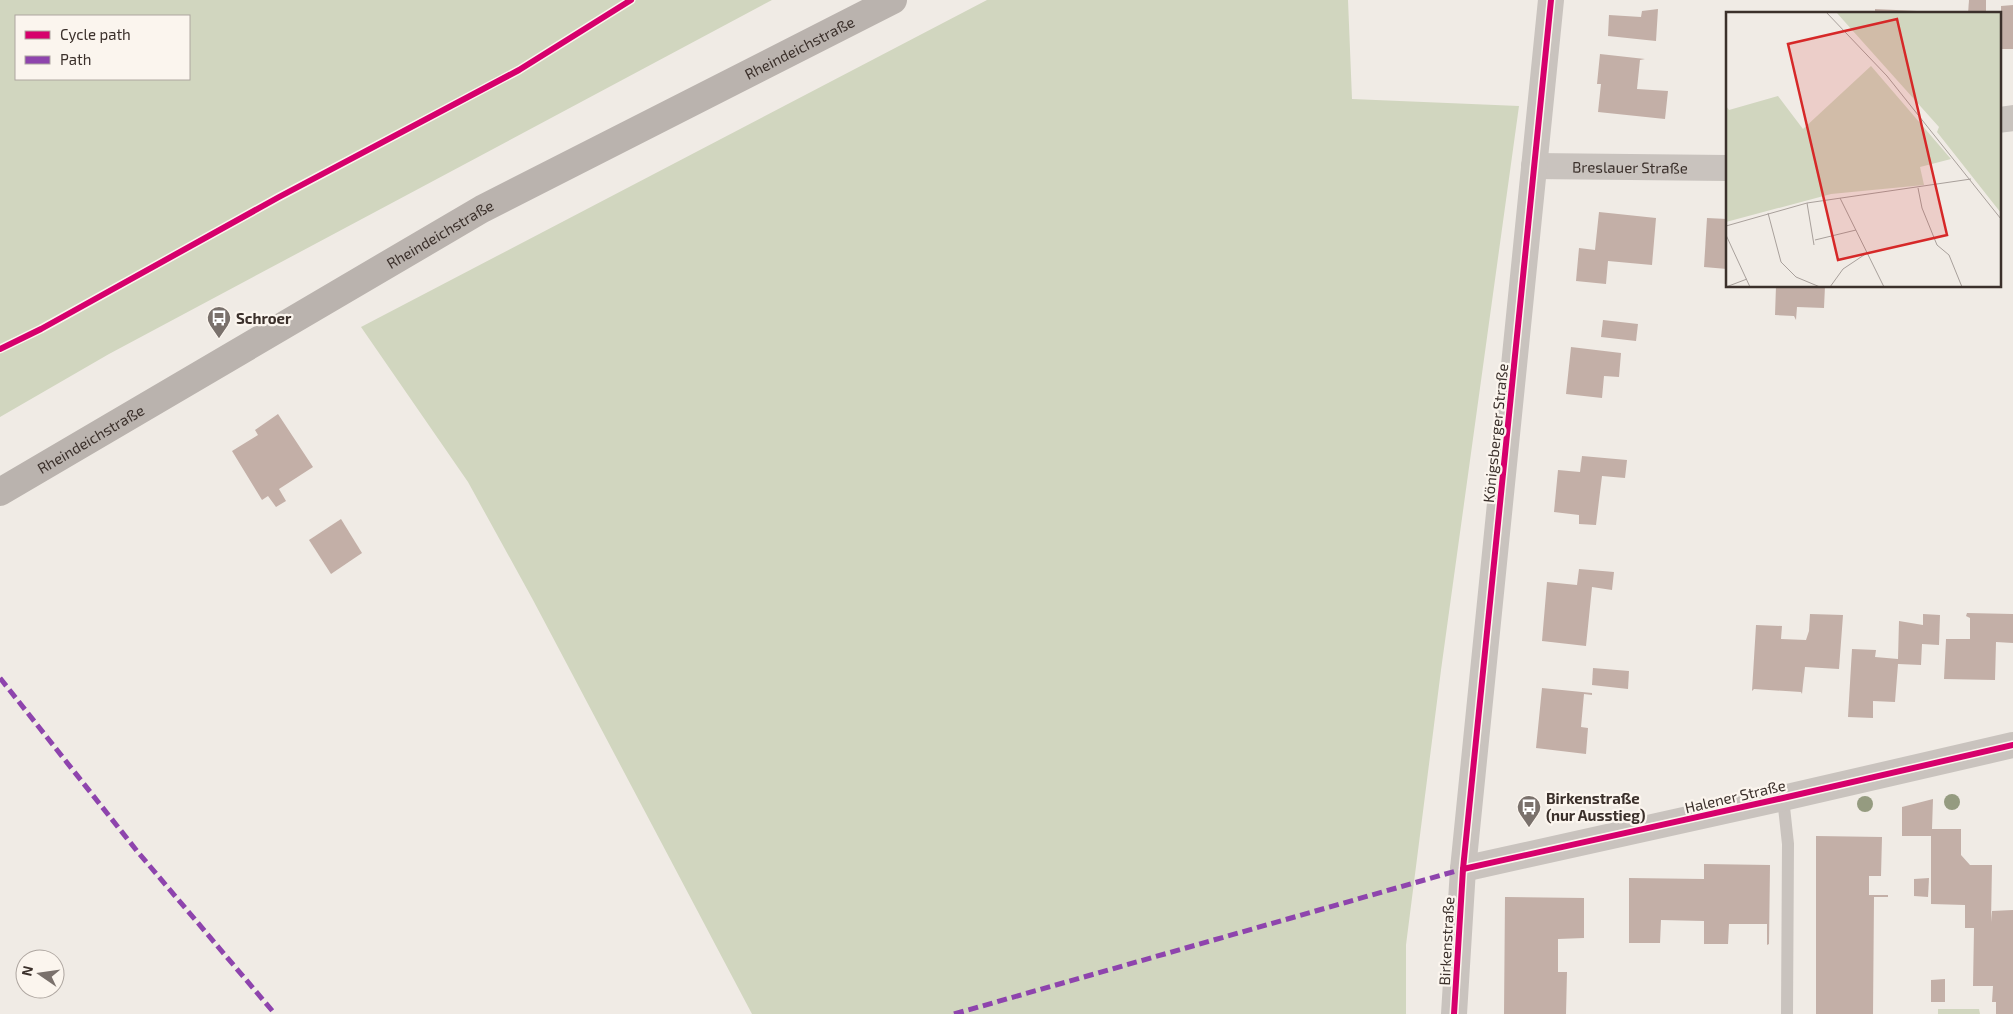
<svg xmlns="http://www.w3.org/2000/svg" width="2013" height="1014" font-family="'Exo 2',sans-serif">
	<rect width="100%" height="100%" fill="#f0ebe5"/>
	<g fill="#d1d6bf" fill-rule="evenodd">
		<path d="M0 0H772L109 354 0 417ZM16 16H189V79H16Z"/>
		<polygon points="987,0 1348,0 1352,99 1519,106 1441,670 1406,945 1406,1014 752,1014 533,600 468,482 361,327"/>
		<polygon points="1938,1009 1979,1009 1980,1014 1938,1014"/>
	</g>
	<g fill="#c3afa7">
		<polygon points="1969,0 1986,0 1986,14 1968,14"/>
		<polygon points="2013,5 2013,49 2001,49 2001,6"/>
		<polygon points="1658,9 1656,41 1608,36 1609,15 1641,17 1642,11"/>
		<polygon points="1875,9 1938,12 1938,14 1875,14"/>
		<polygon points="1600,54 1645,59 1640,60 1637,89 1668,91 1665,119 1598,112 1601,84 1597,84"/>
		<polygon points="1599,212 1656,218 1652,265 1608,261 1606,284 1576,281 1579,248 1595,250"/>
		<polygon points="1707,218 1727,219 1727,269 1704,267"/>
		<polygon points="1776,286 1825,286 1824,308 1797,307 1796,320 1794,316 1775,315"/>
		<polygon points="1603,320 1638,324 1636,341 1601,337"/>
		<polygon points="1571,347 1621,353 1619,377 1604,376 1602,398 1566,394"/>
		<polygon points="278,414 313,467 279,489 286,501 276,507 268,496 262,500 232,451 258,435 255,430"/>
		<polygon points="1582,456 1627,460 1625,478 1602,476 1596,525 1579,524 1579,515 1554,512 1558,470 1580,472"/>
		<polygon points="341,519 362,553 331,574 309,540"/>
		<polygon points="1579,569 1614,572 1612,590 1592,587 1586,646 1542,641 1547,582 1577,585"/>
		<polygon points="1967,613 2013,614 2013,643 1996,642 1995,680 1944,679 1946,639 1970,639 1970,618 1966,616"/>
		<polygon points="1810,614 1843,615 1839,669 1805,667 1802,694 1801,692 1754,689 1752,691 1756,625 1782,626 1781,639 1806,640 1809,631"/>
		<polygon points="1923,614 1940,615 1939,645 1922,644 1921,665 1898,664 1895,702 1873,701 1873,718 1848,717 1852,649 1876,650 1875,657 1898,659 1899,621 1923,625"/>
		<polygon points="1593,668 1629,671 1628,689 1592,685"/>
		<polygon points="1542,688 1592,693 1592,695 1584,694 1581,727 1588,728 1586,754 1536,748"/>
		<polygon points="1933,799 1932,829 1961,829 1961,855 1970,865 1992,865 1991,922 1992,911 2013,910 2013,1014 1996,1014 1996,1002 1992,1002 1993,986 1973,986 1974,928 1965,928 1965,905 1931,904 1931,836 1902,836 1902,807"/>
		<polygon points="1816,836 1882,837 1881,876 1869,876 1869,895 1888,895 1888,897 1874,897 1873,1014 1816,1014"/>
		<polygon points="1704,864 1770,865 1769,944 1767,945 1767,924 1729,924 1728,944 1704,944 1704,921 1661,920 1660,943 1629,943 1629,878 1704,879"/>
		<polygon points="1929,878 1928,897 1914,896 1914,879"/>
		<polygon points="1505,897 1584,898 1584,938 1558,939 1558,972 1567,972 1566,1014 1504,1014"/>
		<polygon points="1945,979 1945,1002 1931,1002 1931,980"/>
	</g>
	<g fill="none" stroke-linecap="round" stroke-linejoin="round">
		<polyline stroke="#c9c3be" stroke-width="12" points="1783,798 1788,844 1787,1014"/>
		<g stroke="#c9c3be" stroke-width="26">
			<polyline points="1999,120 2013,118"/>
			<path id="s1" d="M1534 166 1727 168"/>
			<polyline points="1463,869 1783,798 2013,745"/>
			<polyline points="1454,1014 1463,869 1551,0"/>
		</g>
		<path stroke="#bab3ae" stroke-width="28" id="s2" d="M0 492 482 209 893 0"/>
		<g stroke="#8e44ad" stroke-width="5" stroke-dasharray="10 5" stroke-linecap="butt">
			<polyline points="0,678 137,851 275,1014"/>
			<polyline points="954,1014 1463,869"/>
		</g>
		<g stroke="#fbf5ee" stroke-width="9">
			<g id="cycleway">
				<polyline points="0,349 41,329 279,197 519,70 631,0"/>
				<polyline points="1463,869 1783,798 2013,745"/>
				<polyline points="1454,1014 1463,869 1551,0"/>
			</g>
		</g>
		<use href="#cycleway" stroke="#d6006c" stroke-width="6"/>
	</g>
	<g fill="#959b80">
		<circle cx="1952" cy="802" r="8"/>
		<circle cx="1865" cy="804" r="8"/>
	</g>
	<defs>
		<g id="bus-pin" transform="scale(1.25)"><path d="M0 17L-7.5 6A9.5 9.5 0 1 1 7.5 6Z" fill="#7a716c" stroke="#fbf5ee"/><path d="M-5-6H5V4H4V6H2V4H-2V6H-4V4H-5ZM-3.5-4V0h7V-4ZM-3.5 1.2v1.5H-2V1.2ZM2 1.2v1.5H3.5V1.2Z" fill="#fff"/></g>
	</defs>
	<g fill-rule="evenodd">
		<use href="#bus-pin" x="219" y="318"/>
		<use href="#bus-pin" x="1529" y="807"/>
	</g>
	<g text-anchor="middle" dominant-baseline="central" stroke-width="4.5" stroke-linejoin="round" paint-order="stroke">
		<g font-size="15" fill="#3b302b" stroke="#fbf5ee">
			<text stroke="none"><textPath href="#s2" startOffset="915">Rheindeichstraße</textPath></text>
			<text stroke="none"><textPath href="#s1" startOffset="96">Breslauer Straße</textPath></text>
			<text stroke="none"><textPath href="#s2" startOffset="510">Rheindeichstraße</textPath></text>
			<text transform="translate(1495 433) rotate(-84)">Königsberger Straße</text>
			<text stroke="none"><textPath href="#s2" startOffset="105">Rheindeichstraße</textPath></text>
			<text transform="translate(1735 796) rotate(-13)">Halener Straße</text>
			<text transform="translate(1446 941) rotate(-87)">Birkenstraße</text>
		</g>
		<g font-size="15" font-weight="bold" fill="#3b302b" stroke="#fbf5ee" text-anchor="start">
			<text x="236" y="318">Schroer</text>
			<text x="1546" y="798">Birkenstraße<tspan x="1546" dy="17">(nur Ausstieg)</tspan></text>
		</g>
	</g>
	<g transform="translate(1726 12)">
		<rect width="275" height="275" fill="#f0ebe5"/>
		<path d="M110 0H275V201L211 120 213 115ZM145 54 225 147 194 155 198 173 105 182 0 210V94L3 98 52 84 77 117Z" fill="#d1d6bf"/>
		<path fill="none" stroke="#a8a09b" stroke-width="1" d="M100 0 161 64 275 207M192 176 196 196 211 233 223 243 236 275M114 186 158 275M81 191 88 233M42 201 55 250 70 265 94 275M0 214 81 191 245 167M0 223 24 275M89 228 130 218M0 275 21 267M104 275 117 257 141 241"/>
		<path fill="#d62828" fill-opacity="0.15" stroke="#d62828" stroke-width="2.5" d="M171 7 221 223 112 248 62 32Z"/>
		<rect width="275" height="275" fill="none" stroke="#3b302b" stroke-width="2.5"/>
	</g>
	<rect x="15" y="15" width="175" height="65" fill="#fbf5ee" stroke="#aea6a0"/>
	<rect x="25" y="31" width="25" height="8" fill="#d6006c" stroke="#aea6a0"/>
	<text x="60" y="40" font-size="15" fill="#3b302b">Cycle path</text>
	<rect x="25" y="56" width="25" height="8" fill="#8e44ad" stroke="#aea6a0"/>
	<text x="60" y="65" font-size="15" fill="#3b302b">Path</text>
	<g transform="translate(40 974) rotate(283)"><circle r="24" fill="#fbf5ee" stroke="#aea6a0"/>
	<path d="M0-4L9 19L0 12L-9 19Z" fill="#7a716c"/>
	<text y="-8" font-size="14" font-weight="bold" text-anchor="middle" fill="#3b302b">N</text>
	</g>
</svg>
